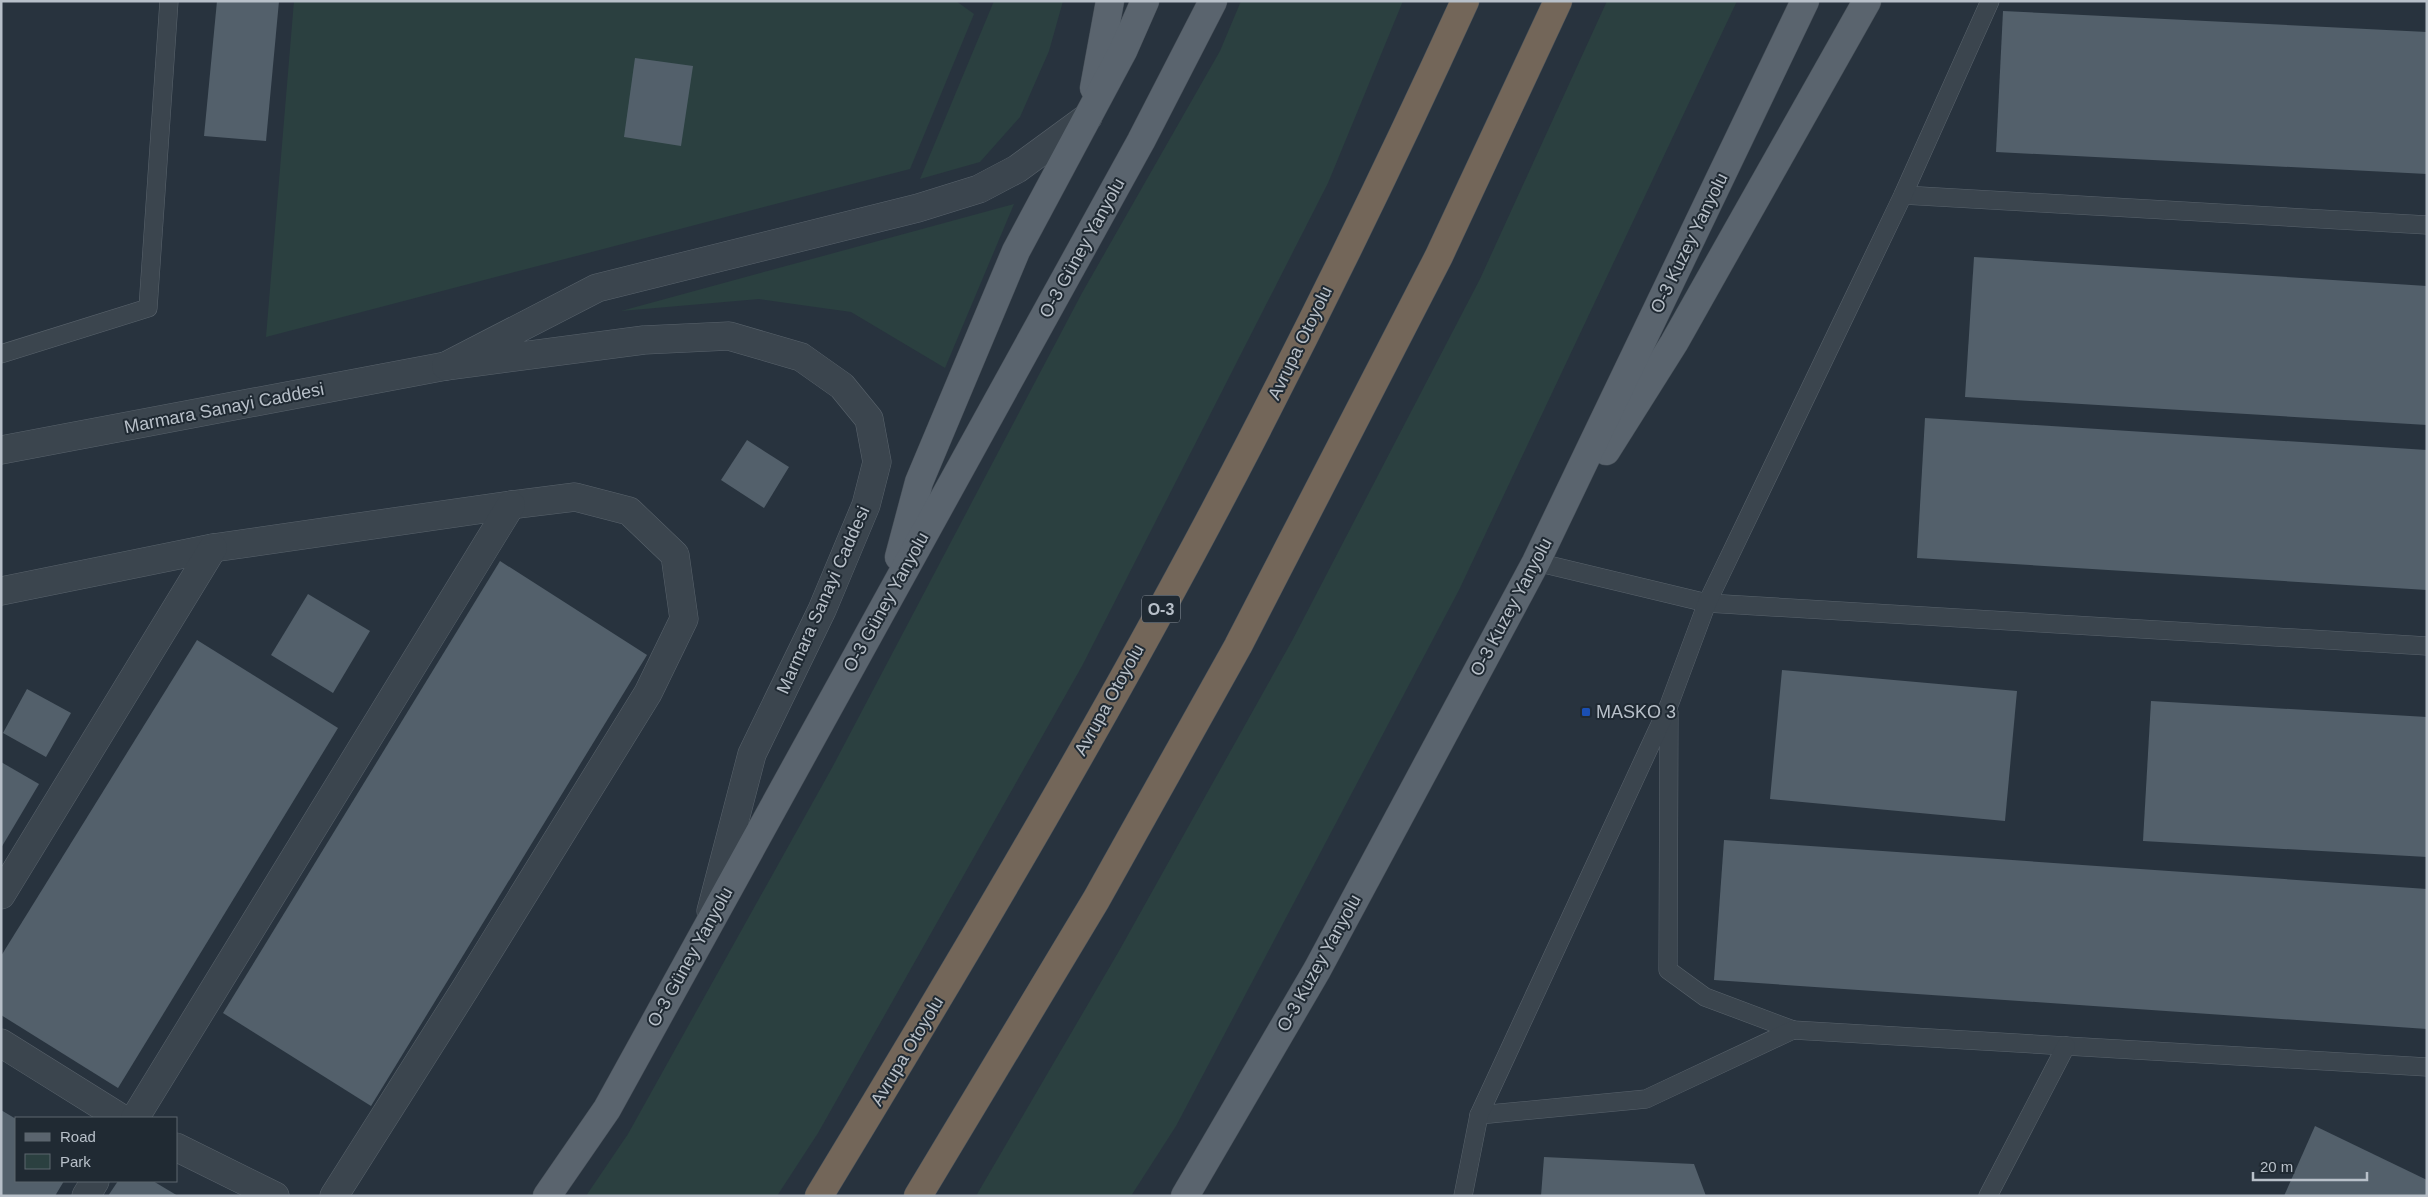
<svg xmlns="http://www.w3.org/2000/svg" width="2428" height="1197" font-family="Arial,sans-serif">
	<rect width="100%" height="100%" fill="#28333e"/>
	<g fill="#2b4040">
		<polygon points="294,1 956,1 974,14 910,169 266,337"/>
		<polygon points="994,1 1063,1 1049,51 1020,117 980,162 920,179"/>
		<polygon points="1241,1 1403,1 1328,183 1082,666 818,1133 777,1196 586,1196 628,1134 833,766 1082,293 1220,51"/>
		<polygon points="1607,1 1737,1 1459,590 1176,1126 1131,1196 976,1196 1119,951 1293,639 1480,279"/>
		<polygon points="1014,204 945,368 851,312 759,299 621,311"/>
	</g>
	<g fill="#53606b">
		<polygon points="217,1 279,1 266,141 204,136"/>
		<polygon points="2003,11 2427,32 2427,174 1996,152"/>
		<polygon points="635,58 693,66 681,146 624,137"/>
		<polygon points="1974,257 2427,286 2427,425 1965,397"/>
		<polygon points="1925,418 2427,450 2427,590 1917,558"/>
		<polygon points="747,440 789,467 764,508 721,480"/>
		<polygon points="500,561 647,655 371,1106 223,1013"/>
		<polygon points="308,594 370,631 333,693 271,655"/>
		<polygon points="197,640 338,728 118,1088 1,1015 1,956"/>
		<polygon points="1782,670 2017,691 2005,821 1770,799"/>
		<polygon points="27,689 71,713 46,757 3,733"/>
		<polygon points="2151,701 2427,717 2427,857 2143,841"/>
		<polygon points="1,762 39,784 1,848"/>
		<polygon points="1724,840 2427,889 2427,1029 1714,980"/>
		<polygon points="1,1110 16,1119 16,1181 64,1181 55,1196 1,1196"/>
		<polygon points="2315,1126 2427,1180 2427,1196 2284,1196"/>
		<polygon points="1544,1157 1694,1164 1706,1196 1541,1196"/>
		<polygon points="118,1181 153,1181 178,1196 108,1196"/>
	</g>
	<g fill="none" stroke-linecap="round" stroke-linejoin="round">
		<g stroke="#59636c" stroke-width="19">
			<g id="service">
				<polyline points="1903,195 2427,225"/>
				<polyline points="1,354 148,308 169,1"/>
				<polyline points="1536,562 1707,603 2427,646"/>
				<polyline points="1669,712 1668,970 1705,997 1793,1030"/>
				<polyline points="1479,1115 1646,1099 1793,1030 2427,1067"/>
				<polyline points="1463,1196 1479,1115 1669,705 1707,603 1903,195 1990,1"/>
				<polyline points="1988,1196 2066,1046"/>
			</g>
		</g>
		<g stroke="#59636c" stroke-width="29">
			<g id="minor">
				<polyline points="1,450 446,366"/>
				<polyline points="1,591 213,548 511,505 575,497 629,511 675,555 684,619 648,693 465,989 334,1196"/>
				<polyline points="1,895 213,548"/>
				<polyline points="711,911 752,754 822,610 866,505 877,462 869,419 842,386 801,357 729,336 644,340 446,366 597,288 918,208 979,189 1017,169 1088,117"/>
				<polyline points="1,1043 121,1118"/>
				<polyline points="135,1118 511,505"/>
				<polyline points="176,1147 275,1196"/>
				<polyline points="86,1196 95,1181"/>
			</g>
		</g>
		<g stroke="#454e57" stroke-width="29">
			<g id="primary">
				<polyline points="1094,88 1110,1"/>
				<polyline points="1606,451 1674,343 1867,1"/>
				<polyline points="899,557 919,482 1016,251 1123,51 1145,1"/>
				<polyline points="547,1196 607,1109 1141,141 1213,1"/>
				<polyline points="1185,1196 1317,970 1536,562 1805,1"/>
			</g>
		</g>
		<g stroke="#465059" stroke-width="29">
			<g id="motorway">
				<path d="M819 1196C969 949 1117 700 1250 443 1325 298 1397 150 1465 1"/>
				<polyline points="918,1196 1096,900 1238,646 1439,256 1558,1"/>
			</g>
		</g>
		<use href="#service" stroke="#3b454e" stroke-width="18"/>
		<use href="#minor" stroke="#3b454e" stroke-width="28"/>
		<use href="#primary" stroke="#5a646e" stroke-width="28"/>
		<use href="#motorway" stroke="#736659" stroke-width="28"/>
	</g>
	<rect fill="#1a4fb4" stroke="#202a33" stroke-width="2" x="1581" y="707" width="10" height="10" rx="2.5"/>
	<g text-anchor="middle" dominant-baseline="central" stroke-width="4" stroke-linejoin="round" paint-order="stroke">
		<rect fill="#202a33" stroke="#8a939c" stroke-width="1" x="1142" y="595.5" width="38" height="27" rx="4"/>
		<g font-size="16" font-weight="bold" fill="#b8c0c9">
			<text x="1161" y="609">O-3</text>
		</g>
		<g font-size="18" fill="#b8c0c9" stroke="#202a33">
			<text transform="translate(1689 243) rotate(-64)">O-3 Kuzey Yanyolu</text>
			<text transform="translate(1082 248) rotate(-61)">O-3 Güney Yanyolu</text>
			<text transform="translate(1300 343) rotate(-64)">Avrupa Otoyolu</text>
			<text transform="translate(224 408) rotate(-11)">Marmara Sanayi Caddesi</text>
			<text transform="translate(823 600) rotate(-66)">Marmara Sanayi Caddesi</text>
			<text transform="translate(886 602) rotate(-61)">O-3 Güney Yanyolu</text>
			<text transform="translate(1511 607) rotate(-62)">O-3 Kuzey Yanyolu</text>
			<text transform="translate(1109 700) rotate(-61)">Avrupa Otoyolu</text>
			<text transform="translate(690 957) rotate(-61)">O-3 Güney Yanyolu</text>
			<text transform="translate(1319 963) rotate(-61)">O-3 Kuzey Yanyolu</text>
			<text transform="translate(907 1051) rotate(-59)">Avrupa Otoyolu</text>
		</g>
		<g font-size="18" fill="#b8c0c9" stroke="#202a33" text-anchor="start">
			<text x="1596" y="712">MASKO 3</text>
		</g>
	</g>
	<rect width="2428" height="1197" fill="none" stroke="#b8c0c9" stroke-width="5"/>
	<rect x="15" y="1117" width="162" height="65" fill="#202a33" stroke="#5d666f"/>
	<rect x="25" y="1133" width="25" height="8" fill="#5a646e" stroke="#5d666f"/>
	<text x="60" y="1142" font-size="15" fill="#b8c0c9">Road</text>
	<rect x="25" y="1154" width="25" height="15" fill="#2b4040" stroke="#5d666f"/>
	<text x="60" y="1167" font-size="15" fill="#b8c0c9">Park</text>
	<path d="M2253 1172v8h114v-8" fill="none" stroke="#b8c0c9" stroke-width="2.5"/>
	<text x="2260" y="1172" font-size="15" fill="#b8c0c9" stroke="#202a33" stroke-width="4" paint-order="stroke">20 m</text>
</svg>
